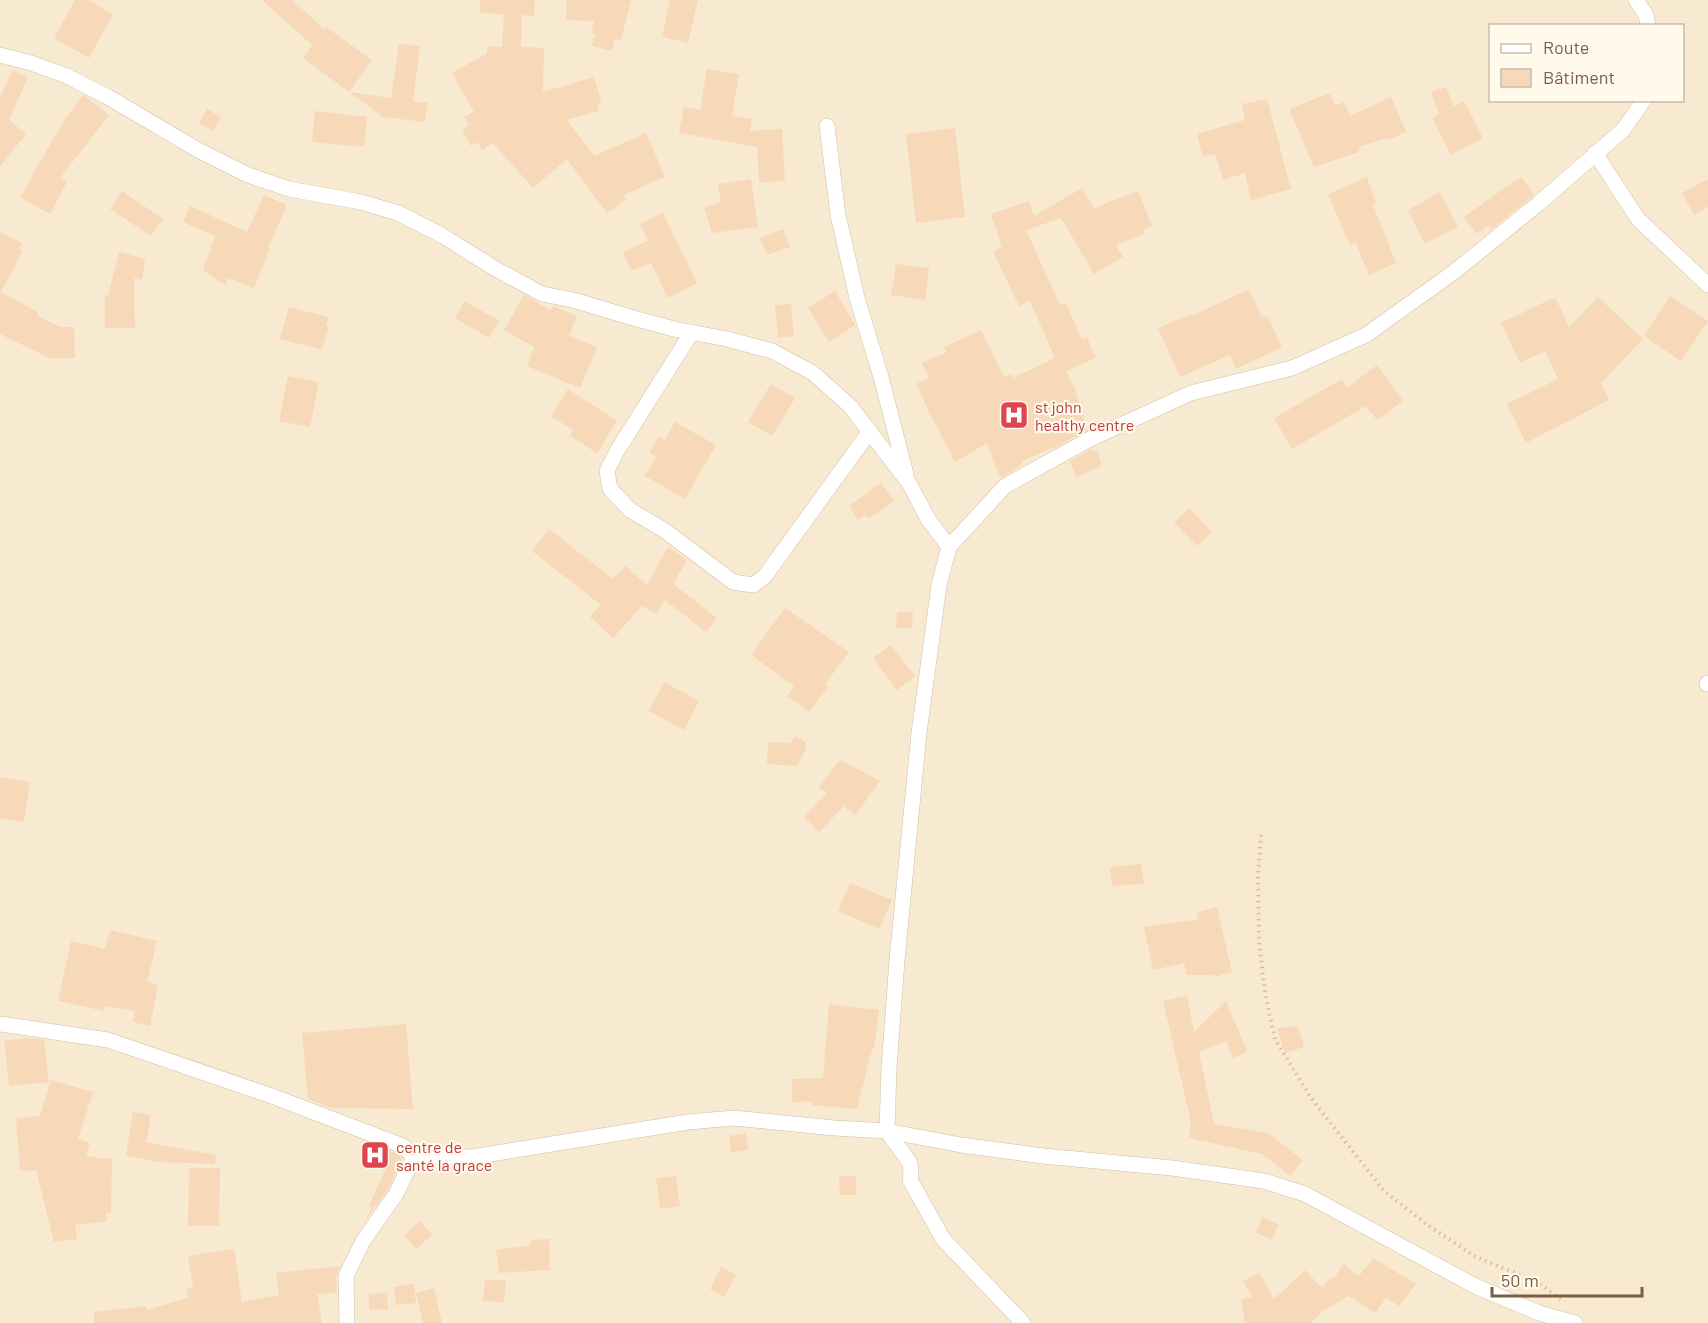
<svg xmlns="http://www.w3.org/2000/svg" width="1708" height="1323" font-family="Barlow,sans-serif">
	<rect width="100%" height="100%" fill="#fef7e4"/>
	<path fill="#f7ead1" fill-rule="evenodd" d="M0 0H1708V1323H0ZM1490 26H1682V100H1490Z"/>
	<g fill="#f7d8b8">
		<polygon points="75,0 88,0 113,14 89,58 54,38"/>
		<polygon points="262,0 292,0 324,29 326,27 372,60 349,92 391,98 399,44 420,46 413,101 428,103 425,122 383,117 303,58 312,45"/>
		<polygon points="480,0 535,0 534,16 522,15 521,47 544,48 543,92 594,77 602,103 597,103 599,111 567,120 594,156 646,133 665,177 623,195 626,199 607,213 567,159 533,188 493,143 482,150 478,142 471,146 462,130 469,126 464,117 474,112 452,73 487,53 487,46 502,47 504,14 480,13"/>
		<polygon points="567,0 631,0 621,40 615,39 612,51 592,46 595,34 591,33 594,21 566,20"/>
		<polygon points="670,0 698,0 688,43 662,37"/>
		<polygon points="707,69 739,74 732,116 752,119 750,131 782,129 785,181 759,182 757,147 679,133 684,107 700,110"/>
		<polygon points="12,70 28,77 9,120 26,134 0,167 0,98"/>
		<polygon points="1446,87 1454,107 1464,101 1483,138 1451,155 1432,118 1439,114 1431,92"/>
		<polygon points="1330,93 1335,106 1344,102 1350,116 1391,97 1406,132 1388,140 1387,138 1358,147 1359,152 1314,167 1289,109"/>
		<polygon points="83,95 109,115 60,178 67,182 50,214 20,197 64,120"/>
		<polygon points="1267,99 1291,189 1251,200 1245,173 1223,180 1215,154 1203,157 1197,134 1245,120 1242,104"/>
		<polygon points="207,109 221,117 213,131 199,123"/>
		<polygon points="315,111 367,117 364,147 312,142"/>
		<polygon points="955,128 965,217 916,223 906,134"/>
		<polygon points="1367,177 1376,204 1373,205 1396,263 1369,275 1355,242 1350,245 1328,194"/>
		<polygon points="1522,177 1534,195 1492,229 1489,225 1477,234 1464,217 1510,184"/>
		<polygon points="751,179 758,227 712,233 704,207 721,202 718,184"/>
		<polygon points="1708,179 1708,207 1694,215 1682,193"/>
		<polygon points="1082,188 1094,208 1138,191 1152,226 1143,230 1144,234 1116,245 1123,257 1094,274 1061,218 1026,230 1060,305 1066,303 1082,340 1087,338 1096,358 1066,371 1075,389 1087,430 1057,446 1024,460 1019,467 1002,477 998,473 987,443 955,462 930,414 916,384 929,378 922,363 947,352 944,347 981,330 1004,377 1012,374 1013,378 1055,358 1030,301 1019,306 993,251 1002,247 991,214 1029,201 1034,216"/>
		<polygon points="122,191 163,219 151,236 110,209"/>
		<polygon points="1440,192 1458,227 1425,244 1408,210"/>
		<polygon points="264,195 287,205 268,248 270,248 254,288 228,278 225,285 203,270 215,236 183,222 190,206 247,232"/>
		<polygon points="663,213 697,283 668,298 651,263 631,271 623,252 648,241 640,224"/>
		<polygon points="783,229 790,247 767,255 760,238"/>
		<polygon points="0,232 22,243 19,249 23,251 1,292 39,313 37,316 61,327 74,327 75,358 51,359 0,334"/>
		<polygon points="119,252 145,259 142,280 134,278 135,328 105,328 105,296 108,296"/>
		<polygon points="896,264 929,268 925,300 891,295"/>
		<polygon points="1249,289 1262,318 1267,316 1282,347 1236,369 1230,355 1180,377 1158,328 1191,314 1192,316"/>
		<polygon points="835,291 855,325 829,342 808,308"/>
		<polygon points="524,295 550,310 553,306 577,316 569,336 597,347 580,388 527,366 534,347 504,330"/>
		<polygon points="1670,296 1708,321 1681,361 1644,336"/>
		<polygon points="1555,297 1569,327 1598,297 1643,339 1601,383 1609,400 1526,443 1507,404 1558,379 1545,351 1520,363 1501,323"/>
		<polygon points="465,301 499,321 489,338 455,318"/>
		<polygon points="791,304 794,336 778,338 775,305"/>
		<polygon points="289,307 328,317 326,326 329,326 322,350 280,339"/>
		<polygon points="1377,365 1403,401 1377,420 1366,406 1292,449 1274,418 1342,379 1347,388"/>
		<polygon points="288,376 319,382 310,427 279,421"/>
		<polygon points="771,384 795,398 772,436 748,422"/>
		<polygon points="568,389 617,421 597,453 570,436 573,430 551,416"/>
		<polygon points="675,422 716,445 685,499 645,476 656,456 649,453 659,436 665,440"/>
		<polygon points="1092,449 1093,452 1097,450 1102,466 1076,477 1070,461"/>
		<polygon points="881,483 894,501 868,519 865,515 858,520 849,506"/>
		<polygon points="1189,508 1212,532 1197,546 1174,523"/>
		<polygon points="549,529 613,579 625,566 647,585 668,547 687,560 673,584 717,618 706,632 665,600 657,614 642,606 613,638 590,617 601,605 532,551"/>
		<polygon points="785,608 849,652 825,684 829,686 809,712 787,696 794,686 751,655"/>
		<polygon points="897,612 913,612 912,628 896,628"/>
		<polygon points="891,645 915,676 897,690 873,658"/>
		<polygon points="664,682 699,701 684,730 649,711"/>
		<polygon points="795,736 806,742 806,749 797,766 767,764 768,742 791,743"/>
		<polygon points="840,760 880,781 855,815 844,806 819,832 804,817 827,793 819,787"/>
		<polygon points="0,777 30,782 24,822 0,818"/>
		<polygon points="1141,864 1144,884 1112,886 1110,867"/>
		<polygon points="850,883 892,900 879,929 838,911"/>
		<polygon points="1217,907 1232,972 1214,977 1214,975 1187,975 1184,963 1153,970 1144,927 1199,919 1197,912"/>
		<polygon points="110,930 157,941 147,982 158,985 150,1026 133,1022 135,1011 105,1006 104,1011 58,1001 71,941 105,949"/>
		<polygon points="1187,996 1194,1032 1226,1001 1247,1051 1233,1058 1226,1041 1199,1052 1214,1124 1268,1133 1303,1160 1290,1176 1262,1154 1189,1138 1191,1122 1163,1001"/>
		<polygon points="829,1004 879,1010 874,1049 872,1049 857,1109 812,1105 812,1101 792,1102 792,1079 823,1078"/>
		<polygon points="406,1024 413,1109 331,1108 308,1099 302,1033"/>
		<polygon points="1298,1026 1304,1047 1285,1053 1277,1028"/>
		<polygon points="28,1038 44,1040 49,1082 9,1086 4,1041"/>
		<polygon points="51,1080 93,1092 78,1139 90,1143 86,1156 97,1157 96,1158 112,1158 111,1213 106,1213 107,1221 75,1225 77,1239 54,1242 36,1170 20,1171 16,1118 40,1116"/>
		<polygon points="133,1112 151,1115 146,1142 216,1155 215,1164 158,1162 126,1156"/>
		<polygon points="746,1133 749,1150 731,1152 729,1136"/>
		<polygon points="369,1143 398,1154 402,1159 388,1189 365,1221 372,1207 369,1206 385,1170 362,1160"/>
		<polygon points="189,1168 220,1168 219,1226 188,1226"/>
		<polygon points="676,1176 680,1206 660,1209 656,1178"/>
		<polygon points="839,1176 856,1176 856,1195 840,1195"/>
		<polygon points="1263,1217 1279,1225 1271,1240 1255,1232"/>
		<polygon points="420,1221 432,1235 416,1249 404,1235"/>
		<polygon points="549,1239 550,1270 499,1273 496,1250 531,1245 531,1240"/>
		<polygon points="234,1249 242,1302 279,1295 276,1273 340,1266 336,1276 337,1293 317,1294 322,1323 94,1323 94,1312 146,1306 147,1310 188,1298 187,1289 193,1288 188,1256"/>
		<polygon points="1373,1258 1416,1284 1399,1306 1386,1298 1375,1313 1349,1296 1324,1310 1311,1323 1245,1323 1241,1299 1252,1297 1243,1281 1259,1273 1274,1299 1305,1270 1322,1288 1330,1278 1334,1278 1344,1264 1359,1276"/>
		<polygon points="721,1267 736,1275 724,1297 710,1289"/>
		<polygon points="485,1279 506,1281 504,1302 483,1301"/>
		<polygon points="414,1284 416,1303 396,1305 394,1287"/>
		<polygon points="434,1288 442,1323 423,1323 416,1293"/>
		<polygon points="387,1293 388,1309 369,1310 369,1294"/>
	</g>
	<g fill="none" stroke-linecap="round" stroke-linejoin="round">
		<g stroke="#d1bfa8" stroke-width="16">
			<g id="street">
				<polyline points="1636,0 1646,15 1648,26"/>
				<polyline points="0,55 31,63 67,76 108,97 198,150 248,175 289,189 361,202 398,213 443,236 494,268 542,294 573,300 630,317 674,329 727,339 772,351 813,373 850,406 909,483 928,519 949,547"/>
				<polyline points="827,126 838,215 857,298 881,377 906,474"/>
				<polyline points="1595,153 1638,219 1708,285"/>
				<polyline points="692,332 617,451 607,471 610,489 630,510 664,530 733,582 753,585 765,576 870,431"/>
				<polyline points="1707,684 1708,683"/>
				<polyline points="0,1024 108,1040 269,1095 403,1146 414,1157 472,1157 688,1122 734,1118 834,1128 887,1131 961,1145 1043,1156 1172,1168 1264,1181 1305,1194 1475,1286 1539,1313 1575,1323"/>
				<polyline points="347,1323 346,1276 363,1241 396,1194 414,1157"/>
				<polyline points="1023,1323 943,1239 910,1180 911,1172 910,1163 887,1131 889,1068 897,960 919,733 939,585 949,547 1005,486 1090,439 1191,393 1292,368 1366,335 1454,272 1538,204 1623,130 1644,100"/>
			</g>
		</g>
		<polyline stroke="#dcbb9b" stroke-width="4" stroke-dasharray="1.5 4.5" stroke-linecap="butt" points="1261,835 1258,876 1259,941 1265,993 1275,1039 1311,1098 1384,1191 1429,1226 1474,1256 1539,1283 1564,1302"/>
		<use href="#street" stroke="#fff" stroke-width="15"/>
	</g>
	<defs>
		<g id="hospital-square" transform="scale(1.5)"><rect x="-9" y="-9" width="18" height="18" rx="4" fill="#e0444e" stroke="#fffaec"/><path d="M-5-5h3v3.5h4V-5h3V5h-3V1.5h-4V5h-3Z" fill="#fff"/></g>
	</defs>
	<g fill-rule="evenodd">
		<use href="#hospital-square" x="1014" y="415"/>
		<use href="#hospital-square" x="375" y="1155"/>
	</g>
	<g text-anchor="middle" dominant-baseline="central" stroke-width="4.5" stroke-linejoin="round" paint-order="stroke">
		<g font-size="16" fill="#be3a42" stroke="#fffaec" text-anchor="start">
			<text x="1035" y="406">st john<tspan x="1035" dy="18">healthy centre</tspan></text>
			<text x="396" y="1146">centre de<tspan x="396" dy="18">santé la grace</tspan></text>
		</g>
	</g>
	<rect x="1489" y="24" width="195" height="78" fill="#fffaec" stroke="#cabcaa" stroke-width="1.5"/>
	<rect x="1501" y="44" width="30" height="9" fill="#ffffff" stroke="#cabcaa" stroke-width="1.5"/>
	<text x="1543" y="54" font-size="18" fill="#7a5e46">Route</text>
	<rect x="1501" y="69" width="30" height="18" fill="#f7d8b8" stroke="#cabcaa" stroke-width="1.5"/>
	<text x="1543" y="84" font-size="18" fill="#7a5e46">Bâtiment</text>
	<path d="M1492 1287v9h150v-9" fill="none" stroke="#7a5e46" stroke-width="3"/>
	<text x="1501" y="1287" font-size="18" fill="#7a5e46" stroke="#fffaec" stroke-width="4.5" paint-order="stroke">50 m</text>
</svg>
